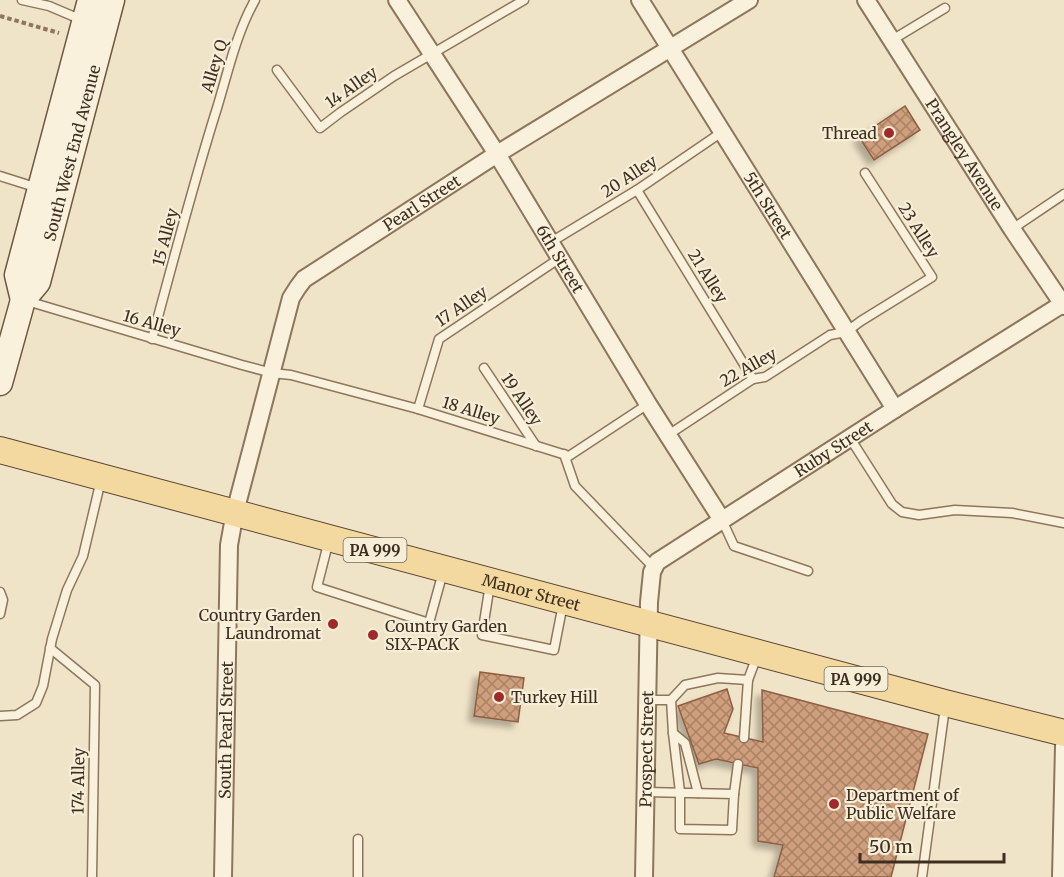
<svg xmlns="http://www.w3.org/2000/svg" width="1064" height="877" font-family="Merriweather,serif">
	<defs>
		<pattern id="building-cross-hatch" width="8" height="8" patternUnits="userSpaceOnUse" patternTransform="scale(1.5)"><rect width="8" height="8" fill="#cf9f7d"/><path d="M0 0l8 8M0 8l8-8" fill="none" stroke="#a98266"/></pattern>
		<filter id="shadow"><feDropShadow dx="-5.5" dy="5.5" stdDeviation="3" flood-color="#0004"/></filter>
	</defs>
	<rect width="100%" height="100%" fill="#f0e4c8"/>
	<g fill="url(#building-cross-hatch)" stroke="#8d5f41" stroke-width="1.5" filter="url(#shadow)">
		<polygon points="905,106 920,130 874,160 859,137"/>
		<polygon points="480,672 524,678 518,722 474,716"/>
		<polygon points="727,689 733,709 724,733 763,742 762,690 928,734 891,877 774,877 783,845 758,841 758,768 716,759 699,764 678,706"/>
	</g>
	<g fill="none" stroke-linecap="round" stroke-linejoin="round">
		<g stroke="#8d765c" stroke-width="11">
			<g id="service">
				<polyline points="22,0 49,6 82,20"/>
				<polyline points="892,40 945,8"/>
				<polyline points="277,70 320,128 341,112 394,76 524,0"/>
				<polyline points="0,176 38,188"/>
				<polyline points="637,190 753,379"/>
				<polyline points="1012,229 1064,194"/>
				<polyline points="551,242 637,190 722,132"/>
				<polyline points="27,301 242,365 272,373 291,375 418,409 569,456 648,404"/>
				<path d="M152 339C173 262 193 184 217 108 228 72 236 34 255 0"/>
				<polyline points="484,368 536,446"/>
				<polyline points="418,409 439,339 560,258"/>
				<polyline points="668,435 753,379 765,377 830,335 846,332 861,321 932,277 865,173"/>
				<polyline points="850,438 892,504 902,512 919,515 955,510 1012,513 1064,523"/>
				<polyline points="564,454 575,486 654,568"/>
				<polyline points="722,520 734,546 808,571"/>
				<polyline points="329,540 317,587 429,623 443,572"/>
				<polyline points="490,584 482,635 554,650 563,604"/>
				<polyline points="0,592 3,600 0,614"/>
				<polyline points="50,648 95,685 92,877"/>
				<polyline points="648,700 671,700 685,685 718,678 748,680"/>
				<polyline points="0,716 17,715 36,703 43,686 52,639 67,590 83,556 101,480"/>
				<polyline points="673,733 685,743 698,793"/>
				<polyline points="744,738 748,680 757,656"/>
				<polyline points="646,792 734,794 732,830 680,829 680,792 673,733 671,700"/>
				<polyline points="734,794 738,764"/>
				<polyline points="358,877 358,839"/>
				<polyline points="922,877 945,707"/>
			</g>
		</g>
		<g stroke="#8d765c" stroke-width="20">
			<g id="minor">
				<path id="s1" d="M397 0 497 154 648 404 722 520"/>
				<path id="s2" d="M640 0 895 409"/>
				<path id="s3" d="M866 0 1012 229 1064 306"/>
				<path id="s4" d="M223 877 229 545 235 512 291 298 298 287 304 279 497 154 749 0"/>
				<path id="s5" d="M644 877 649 602 652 572 657 562 895 409 1064 303"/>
				<polyline points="1061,877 1064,746"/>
			</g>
		</g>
		<g stroke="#6f573f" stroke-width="27">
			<g id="secondary">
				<polyline points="23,300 17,275 90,0"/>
				<path id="s6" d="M0 383 23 300 38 282 112 0"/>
			</g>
		</g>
		<g stroke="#5b4430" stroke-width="28">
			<g id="primary">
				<path id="s7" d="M0 450 945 703 1064 733"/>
			</g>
		</g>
		<polyline stroke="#8d765c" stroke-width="4" stroke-dasharray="4.5 3" stroke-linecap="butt" points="0,16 59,33"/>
		<use href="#service" stroke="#faf1dc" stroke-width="8"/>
		<use href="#minor" stroke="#faf1dc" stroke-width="16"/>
		<use href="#secondary" stroke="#faf1dc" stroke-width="24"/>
		<use href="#primary" stroke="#f3d9a0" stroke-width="26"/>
	</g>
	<g fill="#9e2a2b" stroke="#f7eed8" stroke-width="2">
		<circle cx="889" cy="133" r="6"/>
		<circle cx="333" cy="624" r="6"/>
		<circle cx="373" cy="635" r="6"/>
		<circle cx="499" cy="697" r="6"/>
		<circle cx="834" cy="804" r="6"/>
	</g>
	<g text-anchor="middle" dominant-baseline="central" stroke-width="4.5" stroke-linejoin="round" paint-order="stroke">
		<g fill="#f7eed8" stroke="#756857" stroke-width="1.5">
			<rect x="343.5" y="538" width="63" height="24" rx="4.5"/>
			<rect x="824.5" y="667" width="63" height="24" rx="4.5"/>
		</g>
		<g font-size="15" font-weight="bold" fill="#3d2e20">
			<text x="375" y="550">PA 999</text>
			<text x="856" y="679">PA 999</text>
		</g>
		<g font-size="16" fill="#3d2e20" stroke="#f7eed8">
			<text transform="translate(214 66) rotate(-73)">Alley Q</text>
			<text transform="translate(351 87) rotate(-35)">14 Alley</text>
			<text stroke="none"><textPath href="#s6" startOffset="243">South West End Avenue</textPath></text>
			<text stroke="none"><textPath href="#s3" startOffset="183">Prangley Avenue</textPath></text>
			<text transform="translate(629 176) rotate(-33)">20 Alley</text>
			<text stroke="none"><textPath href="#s4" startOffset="750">Pearl Street</textPath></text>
			<text stroke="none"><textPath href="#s2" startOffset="242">5th Street</textPath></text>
			<text transform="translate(919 230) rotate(58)">23 Alley</text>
			<text transform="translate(165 237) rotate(-75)">15 Alley</text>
			<text stroke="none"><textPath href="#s1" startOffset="306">6th Street</textPath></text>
			<text transform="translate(708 276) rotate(58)">21 Alley</text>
			<text transform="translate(461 306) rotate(-34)">17 Alley</text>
			<text transform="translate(152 323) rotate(16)">16 Alley</text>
			<text transform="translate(748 367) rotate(-29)">22 Alley</text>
			<text transform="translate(522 399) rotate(56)">19 Alley</text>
			<text transform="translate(471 410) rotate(17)">18 Alley</text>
			<text stroke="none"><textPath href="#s5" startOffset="526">Ruby Street</textPath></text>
			<text stroke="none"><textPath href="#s7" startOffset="550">Manor Street</textPath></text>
			<text stroke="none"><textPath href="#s4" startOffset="147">South Pearl Street</textPath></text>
			<text stroke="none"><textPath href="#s5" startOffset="128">Prospect Street</textPath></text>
			<text transform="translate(78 781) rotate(-89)">174 Alley</text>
		</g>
		<g font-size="16" fill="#3d2e20" stroke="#f7eed8" text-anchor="start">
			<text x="877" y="133" text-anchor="end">Thread</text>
			<text x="321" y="615" text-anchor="end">Country Garden<tspan x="321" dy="18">Laundromat</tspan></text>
			<text x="385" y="626">Country Garden<tspan x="385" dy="18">SIX-PACK</tspan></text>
			<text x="511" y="697">Turkey Hill</text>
			<text x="846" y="795">Department of<tspan x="846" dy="18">Public Welfare</tspan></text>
		</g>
	</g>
	<path d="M860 853v9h144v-9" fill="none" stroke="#3d2e20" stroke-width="3"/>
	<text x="869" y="853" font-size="18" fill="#3d2e20" stroke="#f7eed8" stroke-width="4.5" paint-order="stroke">50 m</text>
</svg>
